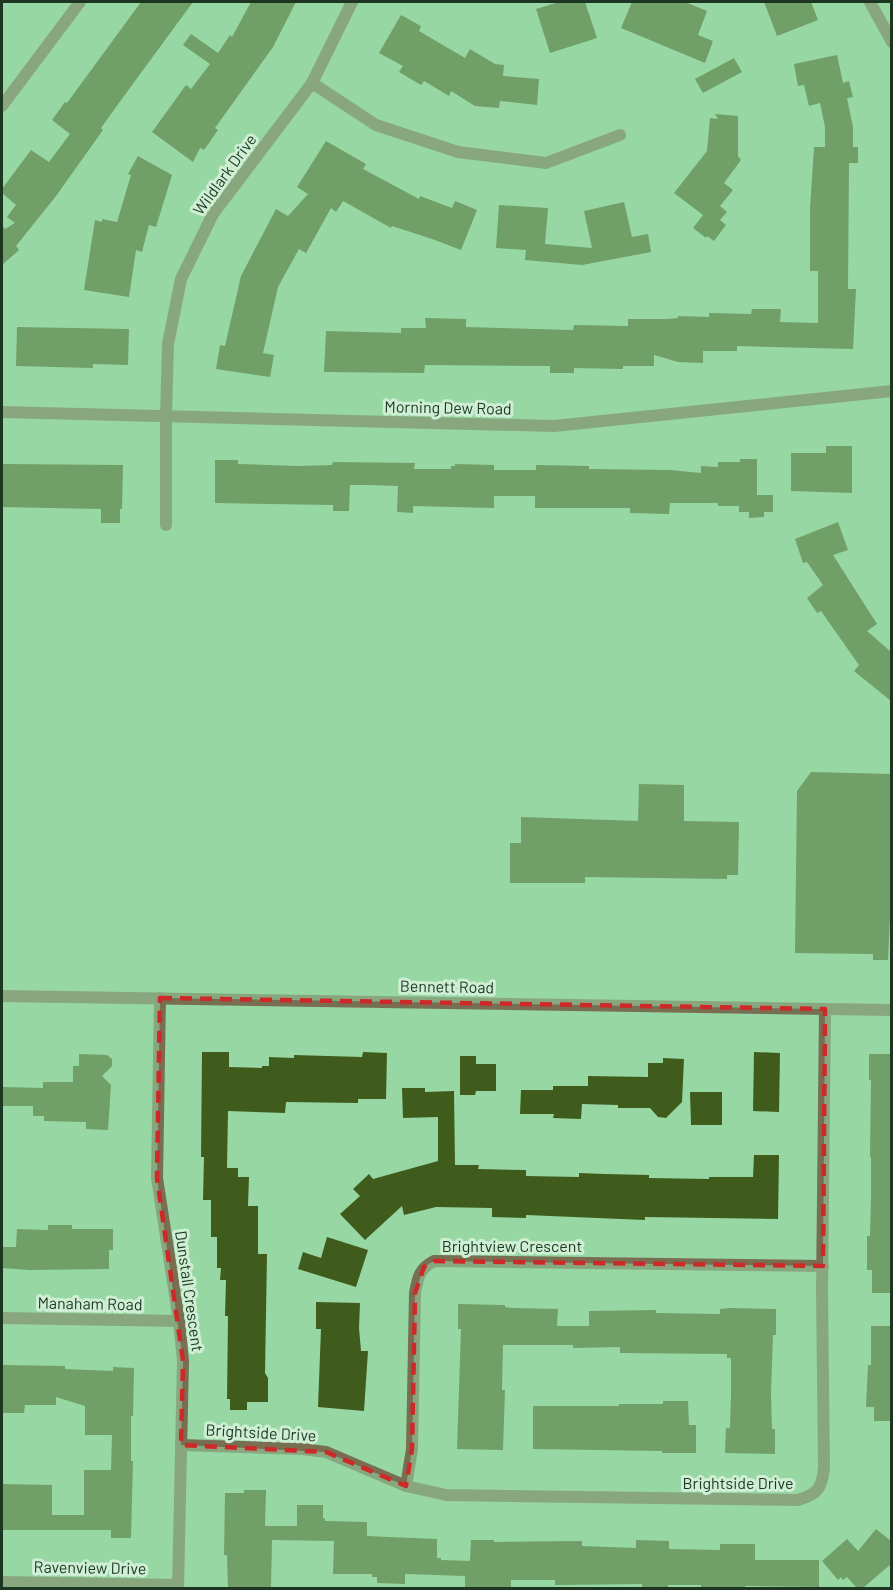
<svg xmlns="http://www.w3.org/2000/svg" width="893" height="1590" font-family="Barlow,sans-serif">
	<rect width="100%" height="100%" fill="#97d7a4"/>
	<g fill="#405c1d">
		<polygon points="141,2 193,2 124,96 101,128 103,130 56,196 16,246 19,250 2,265 2,225 5,229 15,223 7,217 16,205 2,193 2,189 31,150 49,162 70,134 52,120 65,102 67,103"/>
		<polygon points="251,2 296,2 273,47 215,128 218,130 204,150 200,148 193,162 152,132 186,85 191,89 210,64 183,45 191,34 218,53 230,35 232,37"/>
		<polygon points="559,2 585,2 597,38 550,53 536,9"/>
		<polygon points="632,2 685,2 707,11 698,35 713,41 705,63 621,28"/>
		<polygon points="764,2 811,2 818,20 777,36"/>
		<polygon points="401,15 421,26 419,31 465,58 470,49 495,64 504,65 503,76 539,79 537,105 500,101 499,108 475,106 451,91 449,96 424,81 421,85 399,72 403,66 379,53"/>
		<polygon points="837,55 843,83 849,81 853,97 847,98 853,127 853,147 858,147 858,163 849,163 848,289 856,289 853,349 737,346 737,351 703,351 703,363 678,362 654,355 654,366 623,366 623,369 574,368 574,373 550,373 550,366 425,365 424,373 324,372 326,331 401,333 401,328 426,328 425,318 466,319 466,327 573,330 574,325 628,326 628,319 667,319 678,318 678,316 709,317 709,313 751,314 752,309 781,309 780,322 818,323 818,271 810,271 810,209 814,147 825,147 825,127 820,103 809,106 804,85 798,86 794,64"/>
		<polygon points="734,58 742,72 703,93 695,79"/>
		<polygon points="715,114 738,116 738,156 741,160 724,183 733,190 720,206 727,212 720,220 726,225 714,241 707,236 706,238 693,228 703,215 674,193 707,151 710,118 718,119"/>
		<polygon points="326,141 366,164 363,169 419,199 420,196 452,208 455,201 477,210 461,250 435,240 392,226 391,228 343,201 336,212 331,208 306,253 299,249 278,287 263,353 274,355 270,377 216,369 220,345 225,346 241,276 276,209 288,216 308,194 297,187"/>
		<polygon points="138,156 172,175 156,227 149,225 142,252 136,250 129,297 84,290 95,220 102,222 102,219 117,222 131,175 128,174"/>
		<polygon points="624,202 632,237 648,234 651,252 582,265 525,260 526,250 496,248 499,205 548,208 545,244 592,248 584,211"/>
		<polygon points="17,327 129,329 128,365 93,364 93,368 16,366"/>
		<polygon points="826,446 852,446 852,493 791,491 791,453 826,453"/>
		<polygon points="740,459 757,459 757,495 773,495 773,512 764,512 764,517 749,518 749,512 739,512 739,506 718,506 718,503 670,503 669,514 630,513 630,508 535,508 535,496 494,496 494,508 413,506 413,513 397,512 398,486 367,485 350,485 349,511 333,511 333,505 215,503 215,460 238,460 238,464 299,466 332,465 333,462 415,463 414,469 451,469 451,466 455,466 455,464 494,465 494,470 536,470 536,465 589,466 589,469 670,470 701,473 701,466 718,467 718,462 740,462"/>
		<polygon points="2,464 123,465 122,509 120,509 120,523 101,523 101,509 2,507"/>
		<polygon points="838,522 848,550 833,555 877,624 867,631 891,652 891,701 854,671 859,665 821,611 817,613 807,598 823,585 807,562 803,563 795,539"/>
		<polygon points="811,772 891,774 890,876 891,876 891,895 888,960 873,960 873,954 795,953 797,791"/>
		<polygon points="639,784 684,785 684,821 739,822 738,875 727,875 727,879 585,877 585,883 510,883 510,843 521,843 521,817 638,821"/>
		<polygon points="202,1052 229,1052 229,1067 262,1068 262,1066 269,1066 269,1057 294,1058 294,1055 362,1057 363,1052 387,1053 386,1099 358,1099 358,1103 286,1102 285,1113 228,1111 227,1168 238,1168 238,1177 249,1177 248,1206 258,1206 258,1254 267,1254 265,1373 268,1378 268,1402 247,1402 247,1410 230,1410 230,1399 227,1399 228,1316 225,1316 226,1280 220,1280 221,1268 217,1268 217,1237 211,1237 211,1200 203,1200 204,1157 201,1157"/>
		<polygon points="754,1052 780,1053 779,1112 753,1111"/>
		<polygon points="79,1054 107,1055 112,1059 112,1066 102,1076 111,1085 108,1130 86,1129 86,1122 44,1121 44,1116 33,1116 33,1106 2,1106 2,1087 43,1088 43,1082 73,1082 73,1066 79,1066"/>
		<polygon points="869,1054 891,1054 891,1293 872,1293 872,1270 867,1270 867,1236 870,1236 871,1199 871,1157 870,1157 871,1080 869,1080"/>
		<polygon points="460,1056 476,1056 476,1064 496,1064 496,1091 476,1091 475,1095 460,1095"/>
		<polygon points="663,1058 684,1059 682,1102 666,1118 658,1117 650,1108 618,1108 618,1105 582,1104 581,1119 553,1118 554,1114 520,1114 521,1090 553,1090 553,1086 588,1086 588,1076 648,1077 648,1063 663,1063"/>
		<polygon points="402,1088 425,1088 425,1092 454,1091 455,1165 479,1165 478,1169 526,1170 526,1176 579,1177 579,1173 605,1174 649,1175 649,1178 709,1179 709,1177 753,1177 754,1155 779,1155 778,1219 645,1217 645,1220 526,1215 526,1218 492,1217 492,1208 436,1207 404,1215 402,1206 365,1240 340,1214 360,1196 353,1189 369,1174 373,1179 438,1161 438,1117 403,1118"/>
		<polygon points="690,1092 722,1092 722,1125 691,1125"/>
		<polygon points="48,1225 72,1225 72,1229 113,1229 113,1250 109,1250 109,1269 30,1270 2,1268 2,1247 16,1247 17,1229 48,1230"/>
		<polygon points="327,1237 368,1250 356,1287 298,1269 303,1252 321,1258"/>
		<polygon points="316,1302 360,1303 359,1328 361,1351 368,1351 364,1411 318,1407 321,1329 316,1329"/>
		<polygon points="458,1304 505,1305 505,1307 513,1308 558,1309 557,1326 589,1326 589,1311 656,1310 656,1313 720,1314 720,1309 730,1308 776,1309 776,1335 773,1335 771,1394 772,1429 775,1429 775,1454 725,1453 726,1428 730,1428 731,1396 731,1358 727,1358 727,1354 620,1353 620,1347 573,1348 573,1345 503,1345 502,1390 505,1390 503,1450 457,1449 461,1329 458,1329"/>
		<polygon points="871,1326 891,1326 891,1421 874,1421 874,1407 866,1407 868,1365 871,1365"/>
		<polygon points="2,1365 65,1366 65,1369 113,1371 113,1367 134,1368 133,1416 131,1416 131,1461 133,1461 131,1538 111,1538 111,1530 2,1530 2,1484 52,1485 52,1515 84,1515 84,1470 111,1470 112,1435 85,1435 85,1406 56,1397 56,1405 25,1405 24,1413 2,1413"/>
		<polygon points="663,1401 688,1401 689,1425 696,1425 696,1453 662,1453 662,1451 533,1449 533,1406 619,1406 619,1404 663,1404"/>
		<polygon points="244,1490 266,1490 265,1526 297,1526 297,1505 323,1505 323,1518 325,1519 325,1521 367,1522 367,1536 437,1539 437,1558 441,1558 441,1560 470,1561 471,1540 494,1540 494,1542 582,1541 582,1546 636,1548 636,1540 669,1541 669,1549 720,1550 720,1544 755,1544 755,1560 819,1560 819,1587 745,1586 745,1588 701,1588 701,1585 668,1585 668,1588 642,1588 642,1584 555,1585 555,1580 511,1580 511,1588 465,1587 465,1576 405,1574 405,1584 377,1583 377,1577 372,1577 372,1574 333,1574 334,1541 272,1540 271,1588 228,1588 227,1555 224,1555 225,1493 244,1493"/>
		<polygon points="876,1529 891,1541 891,1564 863,1588 857,1588 847,1577 843,1580 841,1577 838,1580 822,1561 847,1539 858,1551"/>
	</g>
	<g fill="none" stroke-linecap="round" stroke-linejoin="round">
		<g stroke="#786e52" stroke-width="12">
			<polyline points="870,2 892,42"/>
			<polyline points="312,83 376,125 458,152 546,163 620,135"/>
			<polyline points="2,106 80,2"/>
			<polyline points="2,412 554,426 892,391"/>
			<polyline points="166,525 166,416 168,344 181,279 213,214 312,83 352,2"/>
			<polyline points="2,996 892,1010"/>
			<polyline points="160,998 157,1178 179,1321 183,1361 178,1588"/>
			<polyline points="2,1318 179,1321"/>
			<path d="M181 1445 302 1449 326 1452 406 1486 446 1495 798 1500C818 1494 822 1488 824 1468L822 1291 825 1009"/>
			<path d="M406 1486 412 1449 415 1293C418 1277 419 1269 434 1261L823 1266"/>
			<polyline points="2,1582 178,1585"/>
		</g>
	</g>
	<path d="M0 0H893V1590H0ZM160 998 825 1009 823 1266 434 1261 424 1267 415 1293 412 1449 406 1486 326 1452 181 1445 183 1361 157 1178Z" fill="#97d7a4" fill-opacity=".55" fill-rule="evenodd"/>
	<path fill="none" stroke="#cd2928" stroke-width="4.5" stroke-dasharray="12 8" stroke-linejoin="round" d="M160 998 825 1009 823 1266 434 1261 424 1267 415 1293 412 1449 406 1486 326 1452 181 1445 183 1361 157 1178Z"/>
	<g text-anchor="middle" dominant-baseline="central" stroke-width="6" stroke-linejoin="round" paint-order="stroke">
		<g font-size="16" fill="#1c3622" stroke="#cfefd4">
			<text transform="translate(224 174) rotate(-54)">Wildlark Drive</text>
			<text transform="translate(448 407) rotate(1)">Morning Dew Road</text>
			<text transform="translate(447 986) rotate(1)">Bennett Road</text>
			<text x="512" y="1245">Brightview Crescent</text>
			<text transform="translate(190 1291) rotate(82)">Dunstall Crescent</text>
			<text transform="translate(90 1303) rotate(1)">Manaham Road</text>
			<text transform="translate(261 1432) rotate(3)">Brightside Drive</text>
			<text x="738" y="1482">Brightside Drive</text>
			<text transform="translate(90 1567) rotate(1)">Ravenview Drive</text>
		</g>
	</g>
	<rect width="893" height="1590" fill="none" stroke="#1c3622" stroke-width="6"/>
</svg>
